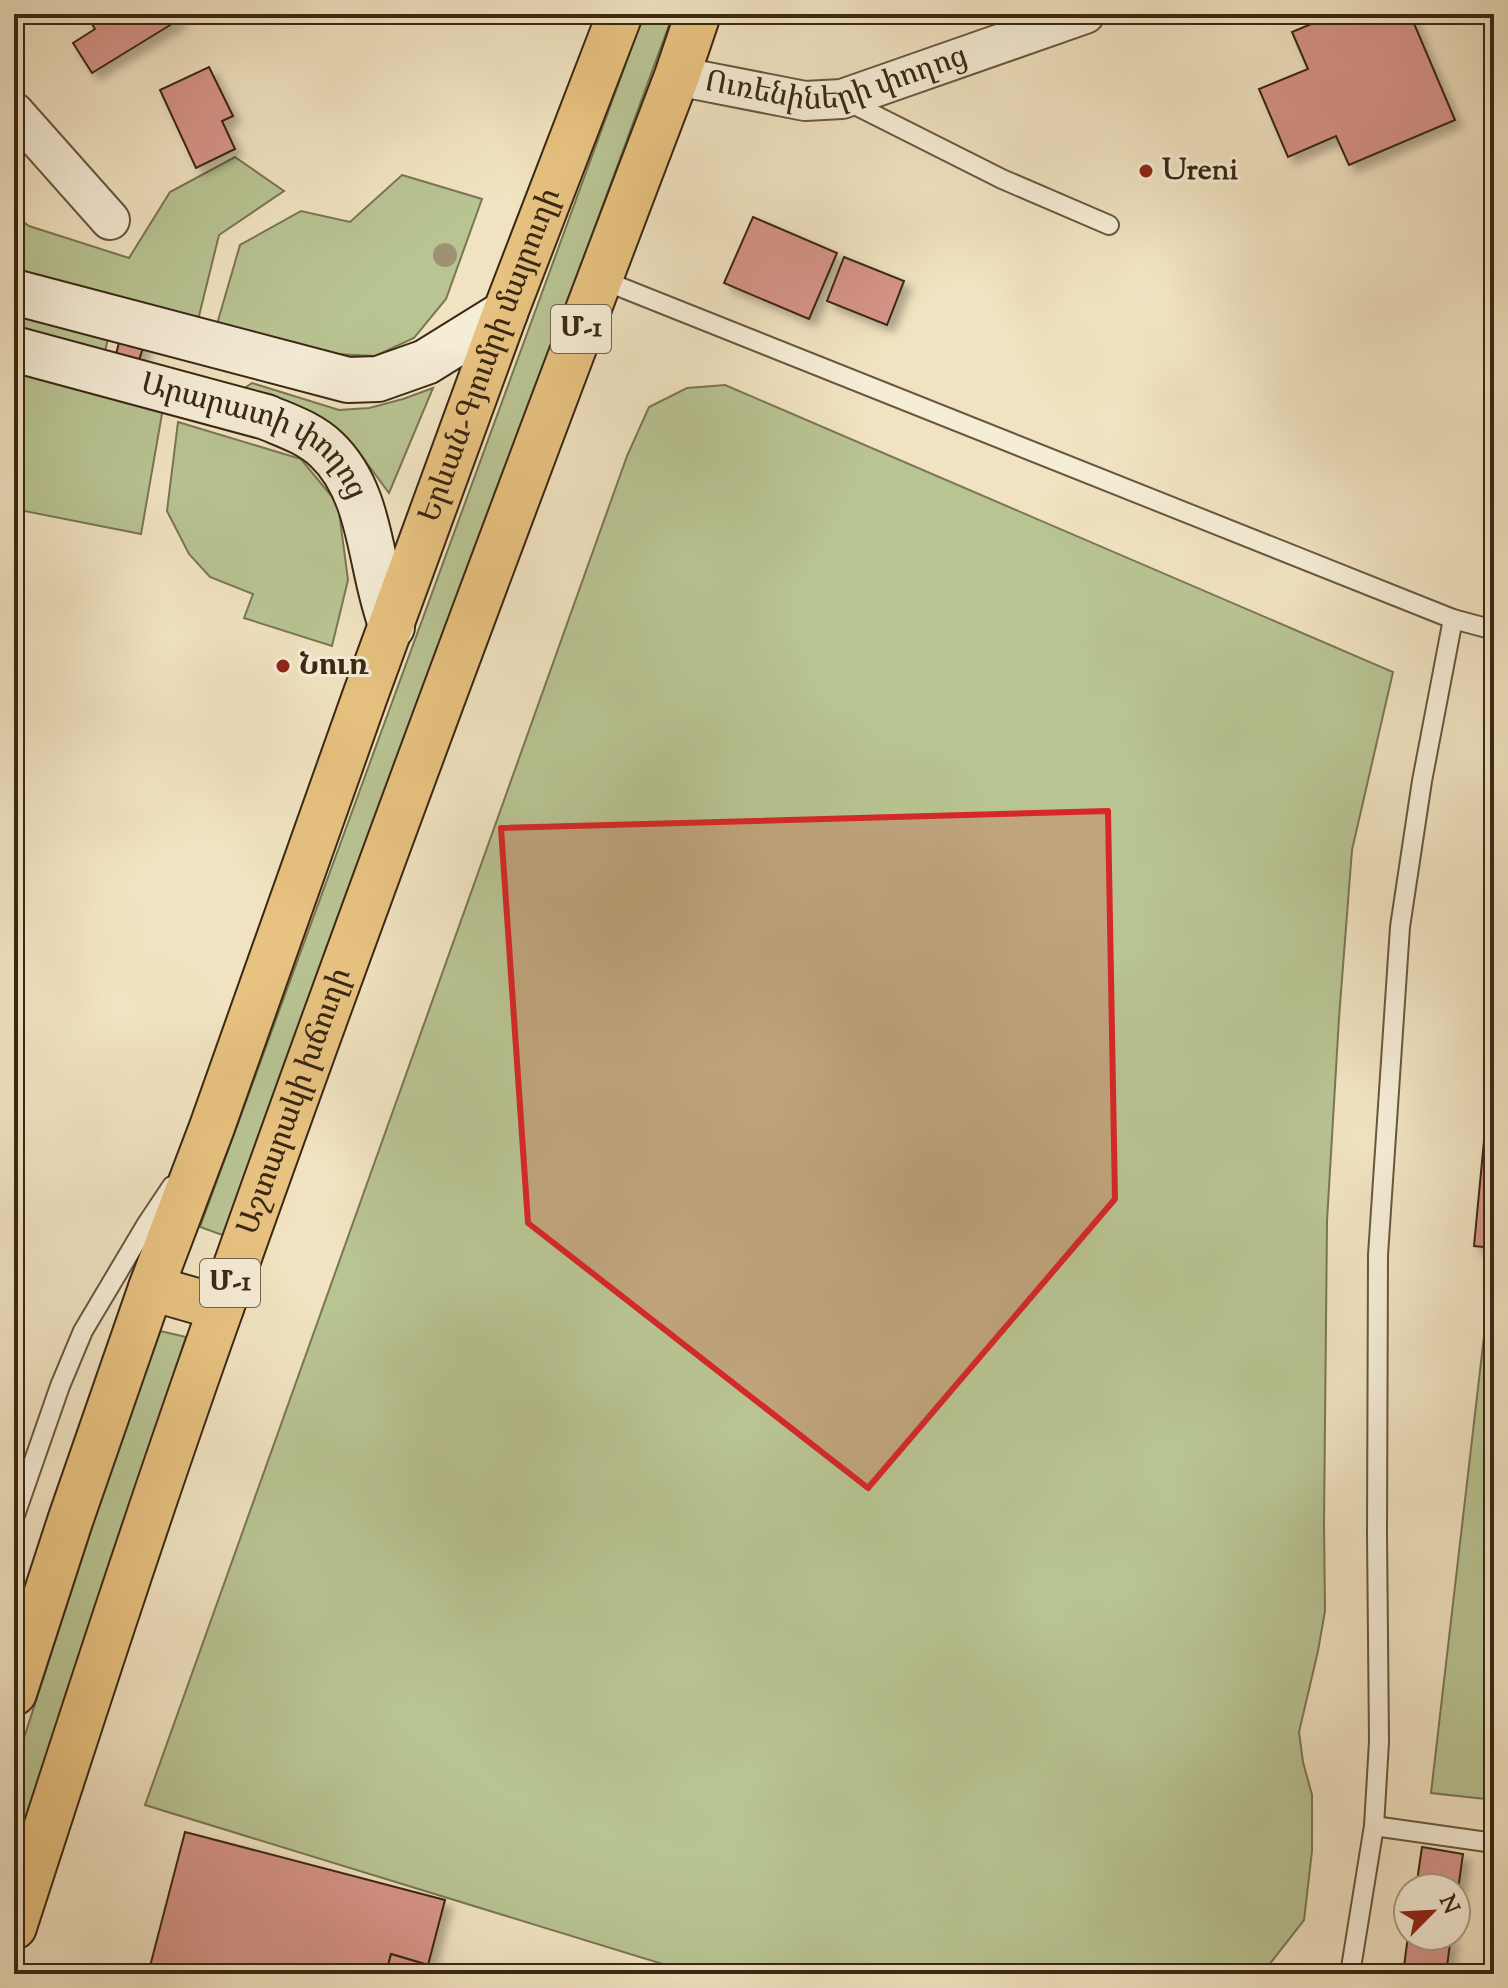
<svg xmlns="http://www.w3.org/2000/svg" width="1508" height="1988" font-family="'Sorts Mill Goudy','Noto Serif Armenian',serif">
	<defs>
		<filter id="shadow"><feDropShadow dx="7" dy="7" stdDeviation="4" flood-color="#0004"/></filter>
	</defs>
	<rect width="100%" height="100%" fill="#f1e3c1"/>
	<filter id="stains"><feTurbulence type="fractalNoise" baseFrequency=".0025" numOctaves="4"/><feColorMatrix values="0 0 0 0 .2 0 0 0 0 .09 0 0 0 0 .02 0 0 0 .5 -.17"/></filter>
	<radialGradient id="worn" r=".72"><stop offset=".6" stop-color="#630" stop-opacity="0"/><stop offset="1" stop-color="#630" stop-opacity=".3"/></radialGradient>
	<g fill="#b9c493" stroke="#7a7653" stroke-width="2">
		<polygon points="644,14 673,14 225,1236 200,1227"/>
		<polygon points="235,157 284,191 219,235 197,324 14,271 14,215 29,226 129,258 170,192"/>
		<polygon points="402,175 482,199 446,299 414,338 375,356 314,353 217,324 240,245 301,211 350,222"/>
		<polygon points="14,310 109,335 105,351 14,326"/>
		<polygon points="14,372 163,408 141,534 14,509"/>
		<polygon points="252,383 339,410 369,408 403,399 433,388 389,493 363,458 341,434 243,389"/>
		<polygon points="725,385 1393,672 1352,850 1339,1018 1327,1221 1324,1523 1325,1611 1318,1651 1299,1732 1303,1762 1312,1795 1312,1851 1304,1920 1262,1974 695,1974 145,1805 627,456 649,407 687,388"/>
		<polygon points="178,422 301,459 338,504 348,580 332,646 244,618 253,594 210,577 189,554 167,511"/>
		<polygon points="1486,1319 1494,1320 1494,1800 1431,1793"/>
		<polygon points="160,1331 186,1337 119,1535 14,1863 14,1769 92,1527"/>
	</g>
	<g fill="#d69488" stroke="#3a2813" stroke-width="2" filter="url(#shadow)">
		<polygon points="86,14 177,14 180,19 92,73 73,43 95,29"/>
		<polygon points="1335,14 1410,14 1455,120 1349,165 1336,136 1288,157 1259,89 1308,69 1292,32"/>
		<polygon points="209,67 233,116 222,121 235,149 196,168 160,90"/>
		<polygon points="753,217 837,253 809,319 724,283"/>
		<polygon points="844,257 904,281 887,325 827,301"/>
		<polygon points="121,335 145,342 139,360 116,354"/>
		<polygon points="1494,402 1494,432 1484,429"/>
		<polygon points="1494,1035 1494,1248 1474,1246"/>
		<polygon points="185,1832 445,1900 428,1965 391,1954 386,1974 323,1974 283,1964 280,1974 148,1974"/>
		<polygon points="1422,1847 1463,1854 1456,1904 1456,1888 1416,1888"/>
		<polygon points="1408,1936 1451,1936 1446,1974 1403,1974"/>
		<polygon points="391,1954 428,1965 464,1974 386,1974"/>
	</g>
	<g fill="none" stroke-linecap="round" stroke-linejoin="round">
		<g stroke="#68573e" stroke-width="22">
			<g id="lane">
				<polyline points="845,100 1002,179 1109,225"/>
				<polyline points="600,279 1453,619 1494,630"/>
				<polyline points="14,1518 60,1386 83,1331 146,1225 172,1186"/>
				<polyline points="1374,1826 1494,1843"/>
				<polyline points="1350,1974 1374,1826 1379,1742 1377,1534 1378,1255 1400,927 1422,781 1453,619"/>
			</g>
		</g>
		<g stroke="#68573e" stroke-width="42">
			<g id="street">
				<path id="s1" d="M677 76 805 101 842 99 1085 14"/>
				<polyline points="14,112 110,220"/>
			</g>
		</g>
		<g stroke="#3a2813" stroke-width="48">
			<g id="secondary">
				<polyline points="14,292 348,380 378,379 426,362 505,313"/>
				<path id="s2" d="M14 349 266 417C287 426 309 433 326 449 374 494 369 569 392 627"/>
			</g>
		</g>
		<g stroke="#3a2813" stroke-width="48">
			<g id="highway">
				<polyline points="151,1288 221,1308"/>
				<path id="s3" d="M14 1693 70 1521 151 1288 212 1127 365 696 505 313 620 14"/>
				<path id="s4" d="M14 1927C81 1720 148 1513 221 1308 367 895 521 485 677 76L698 14"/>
			</g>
		</g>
		<use href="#lane" stroke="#f6edd7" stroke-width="18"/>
		<use href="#street" stroke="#f6edd7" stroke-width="38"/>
		<use href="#secondary" stroke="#f6edd7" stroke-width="44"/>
		<use href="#highway" stroke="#e8c280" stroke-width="44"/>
	</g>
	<circle fill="#9e9273" cx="445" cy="255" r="12"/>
	<path fill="#d62828" fill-opacity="0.2" stroke="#d62828" stroke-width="6" stroke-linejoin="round" d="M1108 811 1115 1199 868 1488 528 1223 501 828Z"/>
	<g fill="#8f2418" stroke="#f6edd7" stroke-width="3">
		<circle cx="1146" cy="171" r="8"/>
		<circle cx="283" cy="666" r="8"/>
	</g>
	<g text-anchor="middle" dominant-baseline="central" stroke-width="6" stroke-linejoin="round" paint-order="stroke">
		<g fill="#f6edd7" stroke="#72634e" stroke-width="2">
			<rect x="551" y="305" width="60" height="48" rx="6"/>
			<rect x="200" y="1259" width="60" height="48" rx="6"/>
		</g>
		<g font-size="28" font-weight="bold" fill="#3a2813">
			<text x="581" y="329">Մ-1</text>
			<text x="230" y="1283">Մ-1</text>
		</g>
		<g font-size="30" fill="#3a2813" stroke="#f6edd7">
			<text stroke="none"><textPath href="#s1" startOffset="164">Ուռենիների փողոց</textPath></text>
			<text stroke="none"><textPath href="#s3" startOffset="1420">Երևան-Գյումրի մայրուղի</textPath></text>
			<text stroke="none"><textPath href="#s2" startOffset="260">Արարատի փողոց</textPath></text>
			<text stroke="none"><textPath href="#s4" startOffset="872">Աշտարակի խճուղի</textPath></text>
		</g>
		<g font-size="30" font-weight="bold" fill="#3a2813" stroke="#f6edd7" text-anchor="start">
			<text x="1162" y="171">Ureni</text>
			<text x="299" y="666">Նուռ</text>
		</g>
	</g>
	<rect width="1508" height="1988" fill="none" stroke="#f1e3c1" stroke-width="48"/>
	<rect x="16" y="16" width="1476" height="1956" fill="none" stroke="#3a2813" stroke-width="4"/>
	<rect x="24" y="24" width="1460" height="1940" fill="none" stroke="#3a2813" stroke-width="2"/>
	<g transform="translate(1432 1912) rotate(66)"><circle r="38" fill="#f6edd7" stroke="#ab9e89" stroke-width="2"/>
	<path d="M0-6L14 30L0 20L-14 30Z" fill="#8f2418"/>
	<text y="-12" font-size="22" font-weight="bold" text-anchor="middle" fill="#3a2813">N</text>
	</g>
	<rect width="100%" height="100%" filter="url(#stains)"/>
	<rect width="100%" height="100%" fill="url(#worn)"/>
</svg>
